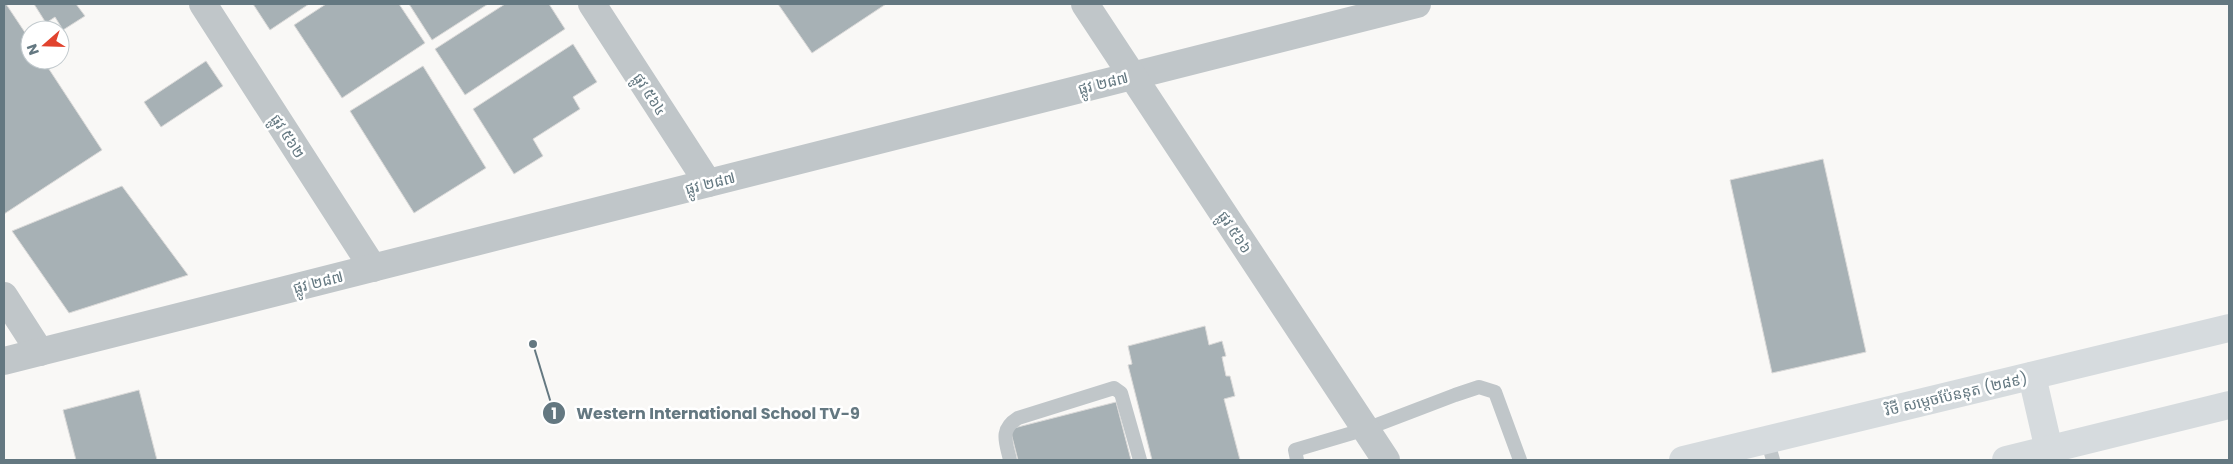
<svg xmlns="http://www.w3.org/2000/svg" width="2233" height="464" font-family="Poppins,'Noto Sans Khmer',sans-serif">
	<rect width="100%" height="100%" fill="#f9f8f6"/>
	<g fill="#a7b1b5" stroke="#dbdad9">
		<polygon points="4,4 6,4 30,40 30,60 43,60 102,150 4,214"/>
		<polygon points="34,4 76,4 85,16 63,30 55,17 46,23"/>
		<polygon points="253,4 309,4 270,30"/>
		<polygon points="326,4 399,4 425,43 342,98 294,25"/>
		<polygon points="409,4 488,4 432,40"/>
		<polygon points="505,4 549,4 565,29 465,95 435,49"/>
		<polygon points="778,4 886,4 812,53"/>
		<polygon points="573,44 597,82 573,97 580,109 533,139 543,156 514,174 473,109"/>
		<polygon points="206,61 223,86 161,127 144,102"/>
		<polygon points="423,66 486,168 414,213 350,111"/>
		<polygon points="1823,159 1866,352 1772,373 1730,180"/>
		<polygon points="122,186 188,275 69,313 12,231"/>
		<polygon points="1205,326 1209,345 1222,341 1226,356 1222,357 1226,376 1230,376 1235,396 1224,399 1240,460 1152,460 1128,365 1132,364 1128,346"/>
		<polygon points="139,390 157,460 76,460 63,410"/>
		<polygon points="1116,402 1131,460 1018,460 1010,429"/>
	</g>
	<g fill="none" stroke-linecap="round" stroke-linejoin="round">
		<g stroke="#c0c6c9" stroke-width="14">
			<polyline points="1767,439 1773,460"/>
			<path d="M1010 460C1006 442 999 430 1018 418L1114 388 1121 393 1140 460"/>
			<polyline points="1297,460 1295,450 1366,429 1455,395 1479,387 1495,392 1520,460"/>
		</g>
		<g stroke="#c0c6c9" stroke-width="28">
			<polyline points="203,4 373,268"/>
			<polyline points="592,4 708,183"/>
			<polyline points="4,296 40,352"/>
			<polyline points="4,361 1417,4"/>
		</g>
		<polyline stroke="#c0c6c9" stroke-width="28" points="1085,4 1386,460"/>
		<g stroke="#d6dbde" stroke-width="28">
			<polyline points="2032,376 2049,450"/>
			<polyline points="1683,460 2229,328"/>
			<polyline points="2006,460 2229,405"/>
		</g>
	</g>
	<g text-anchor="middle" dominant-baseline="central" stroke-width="5" stroke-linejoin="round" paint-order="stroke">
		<g font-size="15" fill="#647881" stroke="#fff">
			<text transform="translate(1103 83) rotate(-14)">ផ្លូវ ២៨៧</text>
			<text transform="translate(650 94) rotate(57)">ផ្លូវ ៥៦៤</text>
			<text transform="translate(288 136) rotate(57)">ផ្លូវ ៥៦២</text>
			<text transform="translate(710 183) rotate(-14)">ផ្លូវ ២៨៧</text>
			<text transform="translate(1235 232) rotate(56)">ផ្លូវ ៥៦៦</text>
			<text transform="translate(318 282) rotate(-14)">ផ្លូវ ២៨៧</text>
			<text transform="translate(1956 394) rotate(-13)">វិថី សម្តេចប៉ែននុត (២៨៩)</text>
		</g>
	</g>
	<path fill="none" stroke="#647881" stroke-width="2" d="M533 344L554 413"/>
	<g fill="#647881" stroke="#fff" stroke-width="2">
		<circle cx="533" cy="344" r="5"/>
		<circle cx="554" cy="413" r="12"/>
	</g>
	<g font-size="15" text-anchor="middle" font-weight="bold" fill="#fff">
		<text x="554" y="419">1</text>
	</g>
	<g font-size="16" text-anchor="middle" font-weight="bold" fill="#647881" stroke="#fff" stroke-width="5" stroke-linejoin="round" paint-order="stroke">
		<text x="718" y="419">Western International School TV-9</text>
	</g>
	<rect width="2233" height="464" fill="none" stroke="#647881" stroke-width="10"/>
	<g transform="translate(45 45) rotate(250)"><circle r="24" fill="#ffffff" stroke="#c1c9cd"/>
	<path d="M0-4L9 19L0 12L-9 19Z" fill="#e1432e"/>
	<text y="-8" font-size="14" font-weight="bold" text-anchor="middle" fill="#647881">N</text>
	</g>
</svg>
